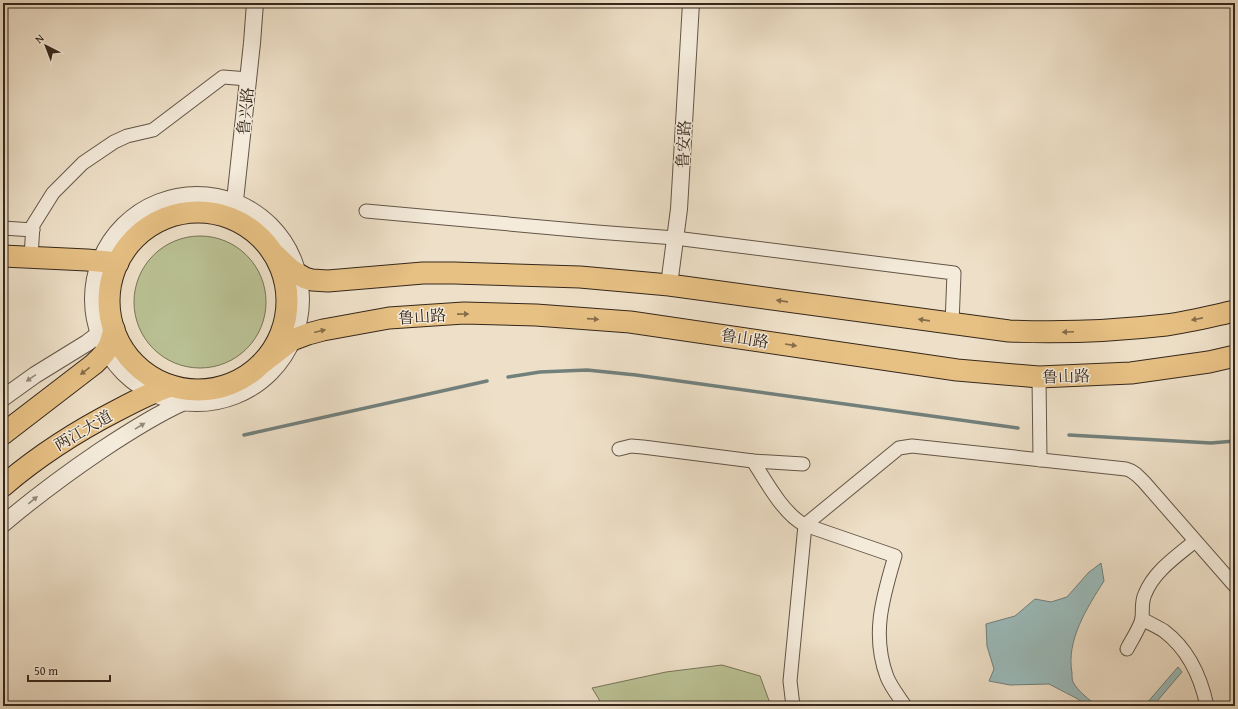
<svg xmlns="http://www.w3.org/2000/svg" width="1238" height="709" font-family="'Gentium Book Plus','Noto Serif SC',serif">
	<rect width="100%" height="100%" fill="#eee0c8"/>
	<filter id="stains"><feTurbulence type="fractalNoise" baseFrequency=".005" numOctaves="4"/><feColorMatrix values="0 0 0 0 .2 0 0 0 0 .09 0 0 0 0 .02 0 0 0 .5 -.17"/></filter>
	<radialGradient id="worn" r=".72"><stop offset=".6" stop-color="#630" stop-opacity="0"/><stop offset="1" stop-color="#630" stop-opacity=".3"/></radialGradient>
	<g fill="#bac295" stroke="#787458">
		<circle cx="200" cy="302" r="66"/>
		<polygon points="722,665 760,676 771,706 603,706 592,688 666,672"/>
	</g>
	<g fill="#9bbcbc" stroke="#72807c">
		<path d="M1101 563 1104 581C1087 608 1066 640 1072 673 1072 676 1072 680 1073 682 1077 690 1090 701 1098 706H1088L1076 698 1049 684 1010 685 989 681 994 669 987 646 986 624 1015 616 1035 599 1051 602 1067 597 1088 573Z"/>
		<polygon points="1178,667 1182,672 1153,706 1139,706 1146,704"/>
	</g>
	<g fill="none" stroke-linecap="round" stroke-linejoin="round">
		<g stroke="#72807c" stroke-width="3.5">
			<polyline points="508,377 540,372 587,370 636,375 1018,428"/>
			<polyline points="244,435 487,381"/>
			<polyline points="1069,435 1211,443 1235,441"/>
		</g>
		<g stroke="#635546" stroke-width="15">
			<g id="minor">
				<polyline points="366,211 597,232 675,238 954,273 952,324"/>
				<polyline points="3,228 33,230"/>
				<polyline points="31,257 33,225 53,193 83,163 114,142 127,136 153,130 223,77 248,79"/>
				<polyline points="1039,377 1040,460"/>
				<polyline points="619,449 631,446 643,447 753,461 803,464"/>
				<path d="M753 461C765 480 784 515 805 525L895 556C883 597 871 634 887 677 891 687 899 697 905 706"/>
				<path d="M1142 619C1149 623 1158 627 1164 631 1188 649 1201 678 1207 706"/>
				<path d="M1127 649C1131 641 1141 626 1142 618 1143 610 1141 602 1145 594 1154 571 1177 556 1195 541"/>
				<path d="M793 706 790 681 805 525 899 448 912 446 1126 469C1134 471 1138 476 1144 482L1235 586"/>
			</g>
		</g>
		<g stroke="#635546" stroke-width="18">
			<g id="tertiary">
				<circle cx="197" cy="299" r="104"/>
				<polyline points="233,219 252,43 255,3"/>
				<polyline points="669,285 679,209 691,3"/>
				<polyline points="3,398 35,375 87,343 99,334"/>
				<path d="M3 524C34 498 66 474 100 451 127 433 155 415 184 402"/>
			</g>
		</g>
		<g stroke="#35271b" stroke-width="23">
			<g id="trunk">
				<circle cx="198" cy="301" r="89"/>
				<path d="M274 254 291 270 305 278 312 280 328 281 423 273H454L580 277 669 285 1009 331C1062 333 1114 331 1166 325 1189 322 1212 316 1235 311"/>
				<polyline points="3,256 87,260 118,263"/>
				<polyline points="262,363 292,340 308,334 323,330 389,318 464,313 536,315 630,322 957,370 1039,377 1131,373 1209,362 1235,356"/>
				<path d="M3 434 94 364C108 351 110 347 114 329"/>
				<path d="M3 486C38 456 77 431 118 410 135 401 152 392 171 386"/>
			</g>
		</g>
		<use href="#minor" stroke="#f4ebdb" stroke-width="13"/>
		<use href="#tertiary" stroke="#f4ebdb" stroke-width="16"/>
		<use href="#trunk" stroke="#e7c084" stroke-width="21"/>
	</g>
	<defs><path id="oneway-solid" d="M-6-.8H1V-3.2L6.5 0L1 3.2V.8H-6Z"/></defs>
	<g fill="#856c4a">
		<use href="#oneway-solid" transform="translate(782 301) rotate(-172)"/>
		<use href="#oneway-solid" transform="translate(463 314) rotate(-1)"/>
		<use href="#oneway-solid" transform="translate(593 319) rotate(4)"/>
		<use href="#oneway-solid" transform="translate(1197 319) rotate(169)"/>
		<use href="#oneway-solid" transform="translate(924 320) rotate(-172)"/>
		<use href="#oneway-solid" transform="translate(320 331) rotate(-14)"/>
		<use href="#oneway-solid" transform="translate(1068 332) rotate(178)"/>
		<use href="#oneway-solid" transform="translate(791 345) rotate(9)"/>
		<use href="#oneway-solid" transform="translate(85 371) rotate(142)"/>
	</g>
	<g fill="#94897b">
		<use href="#oneway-solid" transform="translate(31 378) rotate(145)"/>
		<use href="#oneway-solid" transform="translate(140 426) rotate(-31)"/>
		<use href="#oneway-solid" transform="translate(33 500) rotate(-39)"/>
	</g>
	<g text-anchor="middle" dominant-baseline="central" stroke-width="3" stroke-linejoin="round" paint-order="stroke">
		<g font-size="16" fill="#35271b" stroke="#f4ebdb">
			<text transform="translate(245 111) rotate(-84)">鲁兴路</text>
			<text transform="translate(683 144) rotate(-87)">鲁安路</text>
			<text transform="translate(422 316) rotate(-4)">鲁山路</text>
			<text transform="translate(745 338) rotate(9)">鲁山路</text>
			<text transform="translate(1066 376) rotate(-2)">鲁山路</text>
			<text transform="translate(83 430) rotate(-30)">两江大道</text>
		</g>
	</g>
	<rect width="1238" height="709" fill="none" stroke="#eee0c8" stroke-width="16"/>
	<rect x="4" y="4" width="1230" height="701" fill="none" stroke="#35271b" stroke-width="2"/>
	<rect x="8" y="8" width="1222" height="693" fill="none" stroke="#35271b"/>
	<g transform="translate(46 46) rotate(318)" stroke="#f4ebdb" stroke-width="3" paint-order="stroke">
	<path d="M0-3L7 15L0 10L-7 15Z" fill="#35271b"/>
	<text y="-6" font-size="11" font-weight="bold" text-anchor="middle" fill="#35271b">N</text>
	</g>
	<path d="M28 675v6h82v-6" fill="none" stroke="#35271b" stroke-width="2"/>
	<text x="34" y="675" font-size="12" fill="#35271b" stroke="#f4ebdb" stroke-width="3" paint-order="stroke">50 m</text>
	<rect width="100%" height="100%" filter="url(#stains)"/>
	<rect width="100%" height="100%" fill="url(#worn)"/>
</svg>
